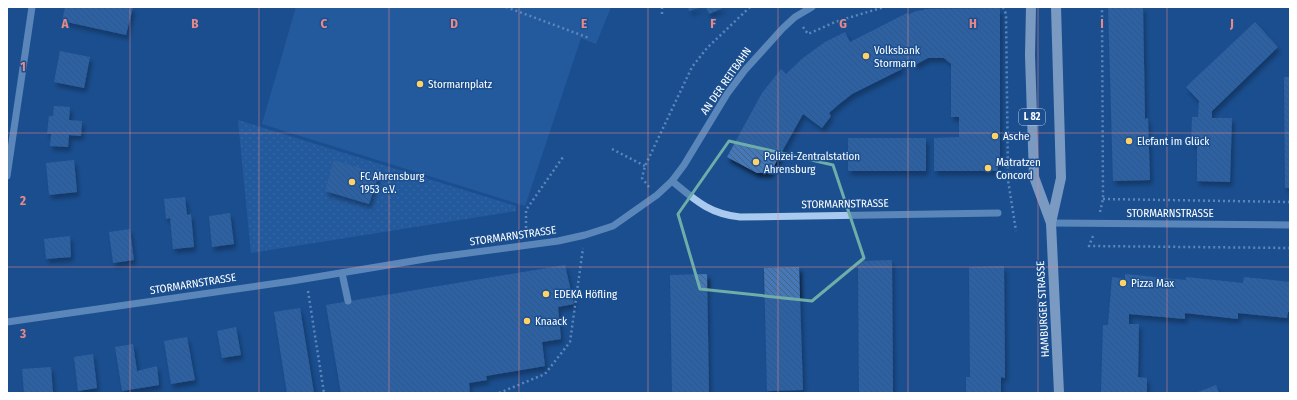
<svg xmlns="http://www.w3.org/2000/svg" width="1297" height="400" font-family="'Fira Sans Condensed',sans-serif">
	<defs>
		<pattern id="grass-dots" width="8" height="8" patternUnits="userSpaceOnUse"><rect width="8" height="8" fill="#2e69ad"/><path d="M2 2h.1M6 6h.1" fill="none" stroke="#4d80b9" stroke-width="1.8" stroke-linecap="round"/></pattern>
		<pattern id="building-back-hatch" width="6" height="6" patternUnits="userSpaceOnUse"><rect width="6" height="6" fill="#4478b7"/><path d="M-1 5l2 2M0 0l6 6M5-1l2 2" fill="none" stroke="#486282"/></pattern>
		<filter id="shadow"><feDropShadow dx="2.5" dy="4.5" stdDeviation="2" flood-color="#0009"/></filter>
	</defs>
	<rect width="100%" height="100%" fill="#1b4f8f"/>
	<polygon fill="url(#grass-dots)" points="238,120 516,206 516,211 251,253"/>
	<polygon fill="#2e69ad" points="296,7 611,7 596,44 581,38 525,206 262,124"/>
	<g fill="url(#building-back-hatch)" filter="url(#shadow)">
		<polygon points="65,7 133,7 126,35 62,21"/>
		<polygon points="688,7 702,7 689,11"/>
		<polygon points="706,7 725,7 709,14"/>
		<polygon points="1108,7 1143,7 1145,119 1148,118 1150,180 1113,181"/>
		<polygon points="1000,8 1000,165 998,165 998,171 934,171 934,138 959,137 959,117 951,117 951,64 944,58 928,58 915,65 912,59 900,65 902,69 852,94 838,105 829,113 831,116 822,128 803,114 770,173 757,173 727,157 762,93 781,69 786,74 803,58 825,42 845,32 850,42 907,13 908,15 916,11 924,10 924,9"/>
		<polygon points="1255,22 1278,47 1212,111 1212,118 1232,118 1230,182 1197,181 1197,144 1191,144 1192,117 1198,117 1199,101 1186,87"/>
		<polygon points="60,51 90,57 84,88 54,82"/>
		<polygon points="1284,77 1290,77 1290,188 1285,188"/>
		<polygon points="54,106 70,107 69,120 82,121 81,136 69,135 68,147 50,146 51,134 47,134 49,116 53,116"/>
		<rect x="848" y="138" width="78" height="33"/>
		<polygon points="74,160 77,192 49,195 46,163"/>
		<polygon points="334,160 379,174 369,204 325,191"/>
		<polygon points="185,197 187,215 191,214 194,247 173,249 170,218 166,219 164,199"/>
		<polygon points="230,213 234,244 212,247 209,216"/>
		<polygon points="130,229 134,260 113,263 109,232"/>
		<polygon points="70,236 71,257 46,259 44,239"/>
		<polygon points="892,260 893,392 859,392 858,261"/>
		<polygon points="565,265 574,304 558,307 561,339 542,342 545,366 486,376 487,380 469,383 470,393 341,393 326,305"/>
		<polygon points="1004,266 1005,378 1001,377 1001,393 966,393 966,377 970,377 969,267"/>
		<polygon points="799,267 803,390 767,391 764,268"/>
		<polygon points="707,274 709,393 672,393 670,275"/>
		<polygon points="1125,274 1186,280 1186,277 1243,283 1244,277 1290,282 1290,312 1288,312 1287,318 1238,313 1238,319 1185,313 1185,319 1129,314 1129,324 1139,324 1138,377 1147,378 1147,393 1101,393 1103,325 1108,325 1112,277 1125,279"/>
		<polygon points="300,308 314,393 287,393 274,312"/>
		<polygon points="236,327 241,355 222,358 217,331"/>
		<polygon points="187,337 195,380 171,384 164,341"/>
		<polygon points="133,344 137,371 157,366 159,385 122,391 115,347"/>
		<polygon points="93,354 97,388 78,391 74,357"/>
		<polygon points="51,367 53,393 24,393 22,369"/>
		<polygon points="1216,385 1219,393 1196,393"/>
	</g>
	<g fill="none" stroke-linecap="round" stroke-linejoin="round">
		<g stroke="#a9c9ee" stroke-width="2.5" stroke-dasharray="2 3" stroke-linecap="butt">
			<polyline points="506,7 589,38"/>
			<polyline points="662,7 662,17"/>
			<polyline points="1003,7 1006,14 1008,180 1016,231"/>
			<polyline points="803,27 808,34 835,22 884,7"/>
			<polyline points="612,149 645,166"/>
			<polyline points="649,187 642,178 645,166 692,67 707,48 750,7"/>
			<polyline points="1103,199 1290,202"/>
			<polyline points="1100,212 1103,199 1102,7"/>
			<polyline points="526,233 526,210 563,157"/>
			<polyline points="1093,236 1089,246 1290,248"/>
			<polyline points="308,291 324,393"/>
			<polyline points="499,393 545,374 570,342 583,248"/>
		</g>
		<g stroke="#a9c9ee" stroke-width="7">
			<polyline points="7,176 32,7"/>
			<path d="M672 181C695 200 709 214 740 217L998 213"/>
			<polyline points="1051,223 1290,225"/>
			<polyline points="342,273 348,301"/>
			<polyline points="7,322 292,281 431,258 558,241 585,235 613,226 657,195 672,181 684,165 727,94 745,70 783,28 795,17 812,7"/>
		</g>
		<g stroke="#f0f6ff" stroke-width="10">
			<polyline points="1031,7 1030,55 1034,177 1051,223"/>
			<polyline points="1056,7 1061,178 1051,223 1059,393"/>
		</g>
	</g>
	<path d="M0 0H1297V400H0ZM729 141 833 165 864 258 812 301 700 289 678 214Z" fill="#1b4f8f" fill-opacity=".55" fill-rule="evenodd"/>
	<path fill="none" stroke="#6fada8" stroke-width="3" stroke-linejoin="round" d="M729 141 833 165 864 258 812 301 700 289 678 214Z"/>
	<path fill="none" stroke="#e88989" stroke-width="1" stroke-opacity="0.55" d="M130 7V393M259 7V393M389 7V393M519 7V393M648 7V393M778 7V393M908 7V393M1038 7V393M1167 7V393M7 133H1290M7 267H1290"/>
	<g fill="#ffd166" stroke="#1b4f8f" stroke-width="1.5">
		<circle cx="866" cy="56" r="4"/>
		<circle cx="420" cy="84" r="4"/>
		<circle cx="995" cy="136" r="4"/>
		<circle cx="1129" cy="141" r="4"/>
		<circle cx="756" cy="162" r="4"/>
		<circle cx="988" cy="168" r="4"/>
		<circle cx="352" cy="182" r="4"/>
		<circle cx="1123" cy="283" r="4"/>
		<circle cx="546" cy="294" r="4"/>
		<circle cx="527" cy="321" r="4"/>
	</g>
	<g text-anchor="middle" dominant-baseline="central" stroke-width="3" stroke-linejoin="round" paint-order="stroke">
		<rect fill="#1b4f8f" stroke="#bbcadd" stroke-width="1" x="1019" y="109" width="26" height="16" rx="3"/>
		<g font-size="10" font-weight="bold" fill="#fff">
			<text x="1032" y="117">L 82</text>
		</g>
		<g font-size="11" fill="#fff" stroke="#1b4f8f" text-anchor="start">
			<text x="874" y="50">Volksbank<tspan x="874" dy="13">Stormarn</tspan></text>
			<text x="428" y="84">Stormarnplatz</text>
			<text x="1003" y="136">Asche</text>
			<text x="1137" y="141">Elefant im Glück</text>
			<text x="764" y="156">Polizei-Zentralstation<tspan x="764" dy="13">Ahrensburg</tspan></text>
			<text x="996" y="162">Matratzen<tspan x="996" dy="13">Concord</tspan></text>
			<text x="360" y="176">FC Ahrensburg<tspan x="360" dy="13">1953 e.V.</tspan></text>
			<text x="1131" y="283">Pizza Max</text>
			<text x="554" y="294">EDEKA Höfling</text>
			<text x="535" y="321">Knaack</text>
		</g>
		<g font-size="11" fill="#fff" stroke="#1b4f8f">
			<text transform="translate(726 81) rotate(-55)">AN DER REITBAHN</text>
			<text transform="translate(845 204) rotate(-1)">STORMARNSTRASSE</text>
			<text x="1170" y="213">STORMARNSTRASSE</text>
			<text transform="translate(513 236) rotate(-8)">STORMARNSTRASSE</text>
			<text transform="translate(193 284) rotate(-9)">STORMARNSTRASSE</text>
			<text transform="translate(1043 309) rotate(-93)">HAMBURGER STRASSE</text>
		</g>
	</g>
	<g font-size="13" text-anchor="middle" font-weight="bold" fill="#e88989" stroke="#1b4f8f" stroke-width="3" stroke-linejoin="round" paint-order="stroke">
		<text x="65" y="28">A</text>
		<text x="195" y="28">B</text>
		<text x="324" y="28">C</text>
		<text x="454" y="28">D</text>
		<text x="584" y="28">E</text>
		<text x="713" y="28">F</text>
		<text x="843" y="28">G</text>
		<text x="973" y="28">H</text>
		<text x="1102" y="28">I</text>
		<text x="1232" y="28">J</text>
		<text x="23" y="71">1</text>
		<text x="23" y="205">2</text>
		<text x="23" y="338">3</text>
	</g>
	<rect width="1297" height="400" fill="none" stroke="#ffffff" stroke-width="16"/>
</svg>
